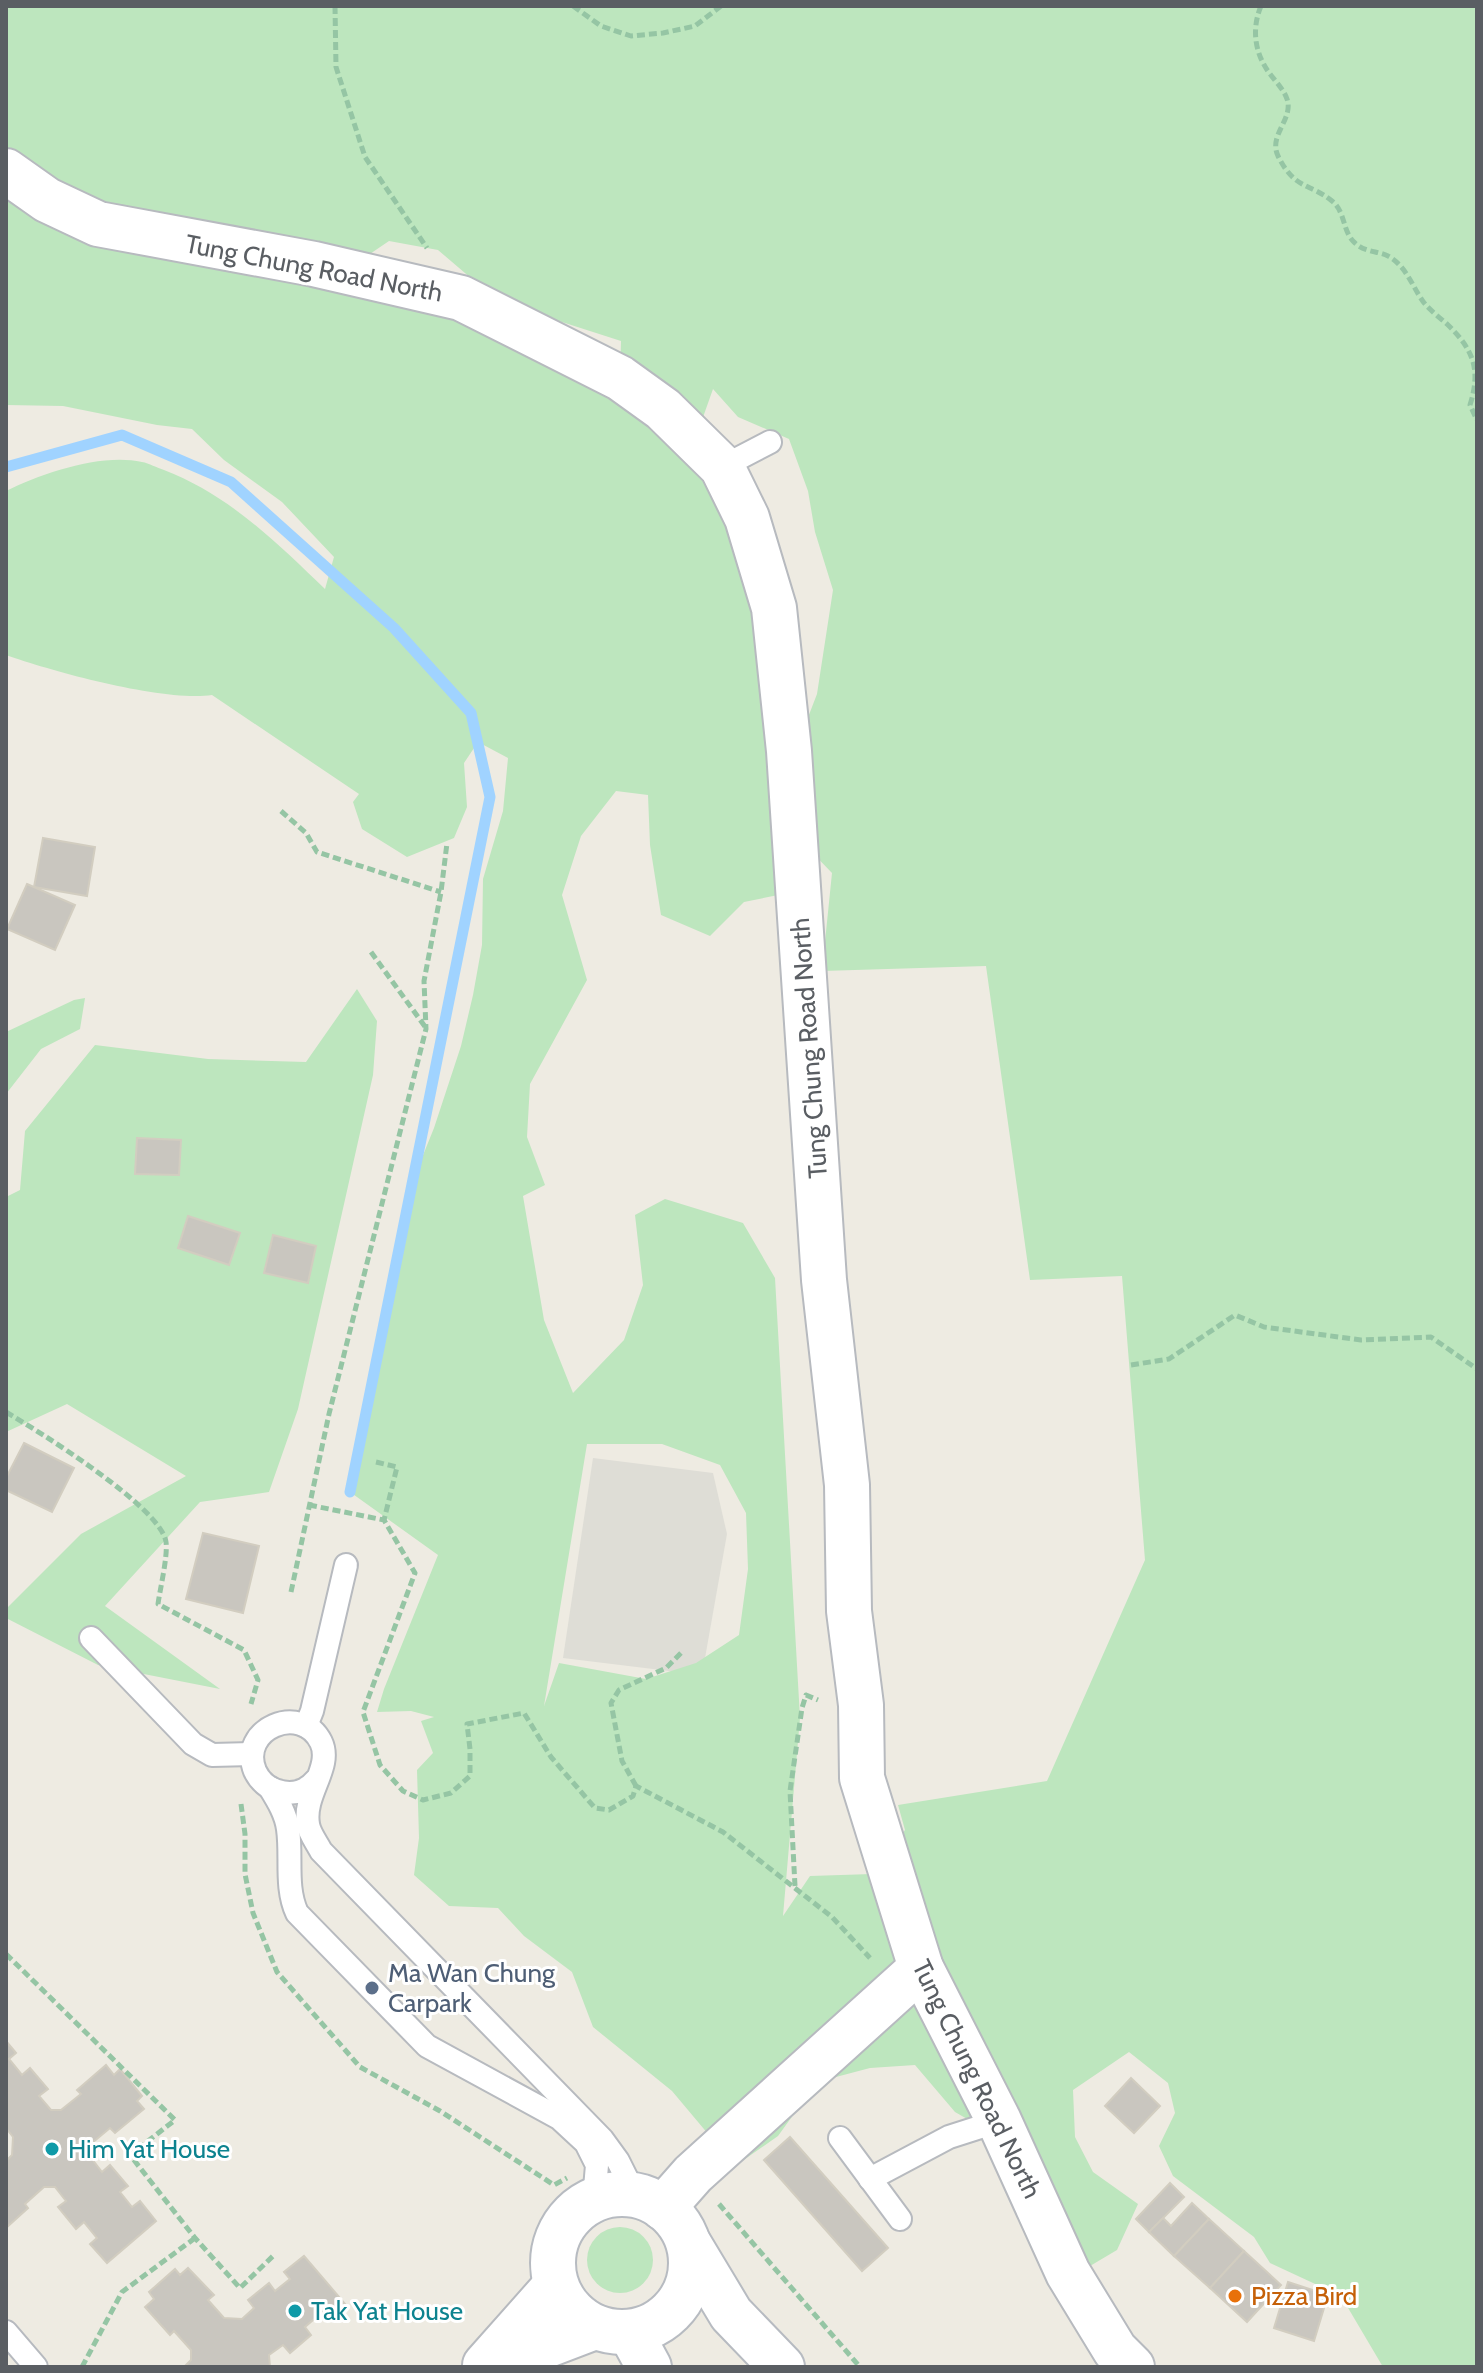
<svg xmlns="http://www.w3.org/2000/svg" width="1483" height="2373" font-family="Cabin,sans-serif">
	<rect width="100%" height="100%" fill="#eeebe2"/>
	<polygon fill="#deddd6" points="593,1458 713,1473 727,1534 702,1675 563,1658"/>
	<g fill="#bde6be" fill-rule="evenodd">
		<path d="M6 6H1477V2367H1383L1341 2296 1270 2263 1254 2237 1173 2176 1159 2146 1175 2113 1168 2083 1129 2052 1073 2090 1075 2137 1093 2172 1138 2204 1117 2250 1090 2266 1049 2213 1009 2143 955 2112 915 2065 870 2068 817 2082 778 2136 735 2166 672 2091 593 2027 572 1972 524 1936 498 1908 449 1906 414 1875 419 1838 417 1770 433 1753 421 1721 434 1717 411 1711 377 1712 384 1689 438 1555 350 1492 413 1180 434 1128 461 1046 473 995 482 945 483 879 503 811 508 758 478 742 464 763 467 807 454 838 407 857 362 829 353 802 359 794 212 695C164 702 54 672 6 655V491C43 473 101 453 142 462 149 463 157 468 164 470 229 495 276 542 325 589L334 557 282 502 224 460 192 429 157 425 63 406 6 405ZM389 241 438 250 472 279 515 301 509 305 621 341 620 377 364 258ZM713 389 738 417 789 439 808 491 815 532 833 590 817 694 802 733 805 845 832 873 822 971 986 966 1030 1280 1122 1276 1145 1560 1047 1781 898 1805 905 1830 872 1874 810 1876 783 1916 800 1718 775 1278 743 1223 665 1199 635 1215 643 1285 624 1340 573 1393 544 1320 523 1196 545 1185 527 1137 530 1084 587 980 562 895 581 836 616 791 648 795 650 845 661 915 710 936 744 902 798 891 747 518 702 420ZM587 1444H662L720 1465 746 1513 748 1569 739 1635 696 1663 646 1679 559 1663 544 1706Z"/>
		<polygon points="357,989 377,1021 373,1075 298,1409 269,1492 200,1502 105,1606 220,1689 98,1665 6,1618 6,1609 81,1534 186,1476 67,1404 6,1432 6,1197 20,1190 25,1131 95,1045 208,1059 306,1062"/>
		<polygon points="85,998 80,1029 41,1049 6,1094 6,1032 74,1000"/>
		<circle cx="620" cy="2260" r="33"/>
	</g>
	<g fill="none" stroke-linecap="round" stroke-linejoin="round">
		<polyline stroke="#a0d3ff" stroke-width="11" points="6,467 122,435 231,482 394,628 471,713 490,797 350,1492"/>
	</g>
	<g fill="#c9c6bf" stroke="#d2cdc0" stroke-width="2">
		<polygon points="43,838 95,847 87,896 34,887"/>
		<polygon points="27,884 75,905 55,950 7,929"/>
		<polygon points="137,1138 181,1140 179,1175 135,1174"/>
		<polygon points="188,1216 240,1233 229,1265 178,1248"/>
		<polygon points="273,1235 316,1246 308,1283 264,1273"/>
		<polygon points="24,1443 74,1468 52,1512 6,1490 6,1478"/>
		<polygon points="203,1533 259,1546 243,1613 186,1599"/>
		<polygon points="6,2041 16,2053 9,2059 22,2075 30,2068 48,2089 39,2096 51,2110 61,2110 81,2094 77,2090 106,2065 114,2075 120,2069 142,2096 137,2101 144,2109 115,2133 110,2128 92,2143 92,2159 102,2172 110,2165 128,2186 120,2192 132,2207 140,2201 156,2221 107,2263 90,2244 97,2238 84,2222 76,2229 58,2207 66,2201 55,2187 44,2187 25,2204 28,2208 6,2228 6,2161 12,2155 13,2137 6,2128"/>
		<polygon points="1131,2078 1160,2106 1134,2133 1105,2106"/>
		<polygon points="790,2137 888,2248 862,2271 764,2160"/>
		<polygon points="1170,2183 1184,2197 1149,2232 1136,2219"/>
		<polygon points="1192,2203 1209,2219 1174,2256 1149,2232 1163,2218 1171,2226"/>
		<polygon points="1209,2219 1244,2251 1210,2288 1174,2256"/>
		<polygon points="1244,2251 1281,2285 1247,2322 1210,2288"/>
		<polygon points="304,2256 346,2305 326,2321 320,2314 305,2327 311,2335 290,2353 283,2345 269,2355 270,2367 184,2367 191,2360 191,2350 174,2331 170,2335 145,2307 154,2299 149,2292 175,2269 180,2275 188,2268 214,2295 208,2300 224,2318 242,2319 254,2308 248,2300 269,2283 275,2291 290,2279 284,2272"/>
		<polygon points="1288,2282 1328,2295 1314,2341 1274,2328"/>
	</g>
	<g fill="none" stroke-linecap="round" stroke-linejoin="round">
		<g stroke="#b7babf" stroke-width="26">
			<g id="lane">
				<polyline points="722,467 770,442"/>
				<polyline points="91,1638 193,1744 212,1755 252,1754"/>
				<polyline points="306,1726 312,1711 346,1565"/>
				<path d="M316 1780C299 1801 266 1795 255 1771 238 1729 301 1702 321 1742 333 1767 303 1794 308 1824 309 1833 317 1843 321 1851L602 2139 618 2161 635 2195"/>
				<path d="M270 1788C278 1801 286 1814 288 1829 292 1857 285 1887 297 1913L427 2046 559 2118 586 2143 597 2165 594 2200"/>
				<polyline points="840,2138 900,2219"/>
				<polyline points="870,2179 949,2137 999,2121"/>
				<polyline points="6,2332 36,2367"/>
			</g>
		</g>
		<g stroke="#b7babf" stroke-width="48">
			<g id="street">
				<polyline points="6,171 47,200 98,224 314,264 461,298 620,378 663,409 722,467 747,518 774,608 789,751 824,1280 847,1485 849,1611 861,1705 862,1778 921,1968 999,2121 1068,2273 1115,2350 1132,2367"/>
				<polyline points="663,2208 693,2174 921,1968"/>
				<polyline points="485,2365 556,2285"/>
				<polyline points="490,2367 595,2327"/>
			</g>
		</g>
		<g stroke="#b7bbc1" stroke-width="48">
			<g id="secondary">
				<circle cx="622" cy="2263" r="69"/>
				<polyline points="689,2244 731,2314 782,2367"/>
				<polyline points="630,2332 649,2367"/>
			</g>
		</g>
		<g stroke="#95c5a4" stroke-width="5" stroke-dasharray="8 4" stroke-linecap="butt">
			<polyline points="335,6 336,67 365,157 427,248"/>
			<polyline points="573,6 601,26 631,36 663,33 695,26 721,6"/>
			<path d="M1261 6C1251 30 1255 54 1270 74 1276 82 1284 90 1287 99 1294 119 1268 135 1278 156 1295 190 1308 182 1332 201 1346 212 1342 232 1355 243 1364 252 1378 251 1388 256 1407 266 1413 289 1425 304 1431 311 1440 318 1447 324 1474 350 1481 370 1470 405L1477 420"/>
			<polyline points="281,811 306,833 317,852 441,892"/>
			<polyline points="371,952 426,1028"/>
			<polyline points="1131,1365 1169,1359 1235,1315 1264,1327 1361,1340 1431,1337 1477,1369"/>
			<path d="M6 1412C38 1431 161 1507 166 1542 168 1556 160 1589 158 1604L244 1650 258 1680 251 1704"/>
			<polyline points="376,1462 397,1467 384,1520"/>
			<polyline points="309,1505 384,1520 415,1573 363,1712 380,1765 403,1791 423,1800 451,1793 470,1776 470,1749 467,1724 524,1713 551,1757 595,1808 609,1810 633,1796 636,1786 723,1832 832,1917 870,1958"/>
			<polyline points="291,1592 329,1414 426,1029 424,981 441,892 447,843"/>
			<polyline points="636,1786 622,1761 611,1703 619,1690 666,1668 683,1651"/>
			<polyline points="241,1804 245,1834 245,1874 253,1913 277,1972 360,2067 440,2111 554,2185 567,2178"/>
			<polyline points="795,1886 790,1791 802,1708 806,1695 818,1700"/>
			<polyline points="6,1954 175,2120 130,2155 195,2238 240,2288 273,2256"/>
			<polyline points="719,2204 860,2367"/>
			<polyline points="82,2367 122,2292 195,2238"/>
		</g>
		<use href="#lane" stroke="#fff" stroke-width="22"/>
		<use href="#street" stroke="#fff" stroke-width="44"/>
		<use href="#secondary" stroke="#fff" stroke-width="44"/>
	</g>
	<circle fill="#5c6f8a" stroke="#fff" stroke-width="3" cx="372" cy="1988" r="8"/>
	<g fill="#0f9aa8" stroke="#fff" stroke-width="3">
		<circle cx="52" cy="2149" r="8"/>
		<circle cx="295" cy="2311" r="8"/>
	</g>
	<circle fill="#e8710a" stroke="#fff" stroke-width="3" cx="1235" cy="2296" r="8"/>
	<g text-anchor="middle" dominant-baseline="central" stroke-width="6" stroke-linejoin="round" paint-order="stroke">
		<g font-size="26" fill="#5a5e63" stroke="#fff">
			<text transform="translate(314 268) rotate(11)">Tung Chung Road North</text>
			<text transform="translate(809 1048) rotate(-94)">Tung Chung Road North</text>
			<text transform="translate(977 2079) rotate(64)">Tung Chung Road North</text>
		</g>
		<g font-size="26" fill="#4e5e75" stroke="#fff" text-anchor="start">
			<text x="388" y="1973">Ma Wan Chung<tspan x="388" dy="30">Carpark</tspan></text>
		</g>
		<g font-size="26" fill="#0d838f" stroke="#fff" text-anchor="start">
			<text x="68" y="2149">Him Yat House</text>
			<text x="311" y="2311">Tak Yat House</text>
		</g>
		<g font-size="26" fill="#c56008" stroke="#fff" text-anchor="start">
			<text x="1251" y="2296">Pizza Bird</text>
		</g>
	</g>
	<rect width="1483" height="2373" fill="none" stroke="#5a5e63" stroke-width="16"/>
</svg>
